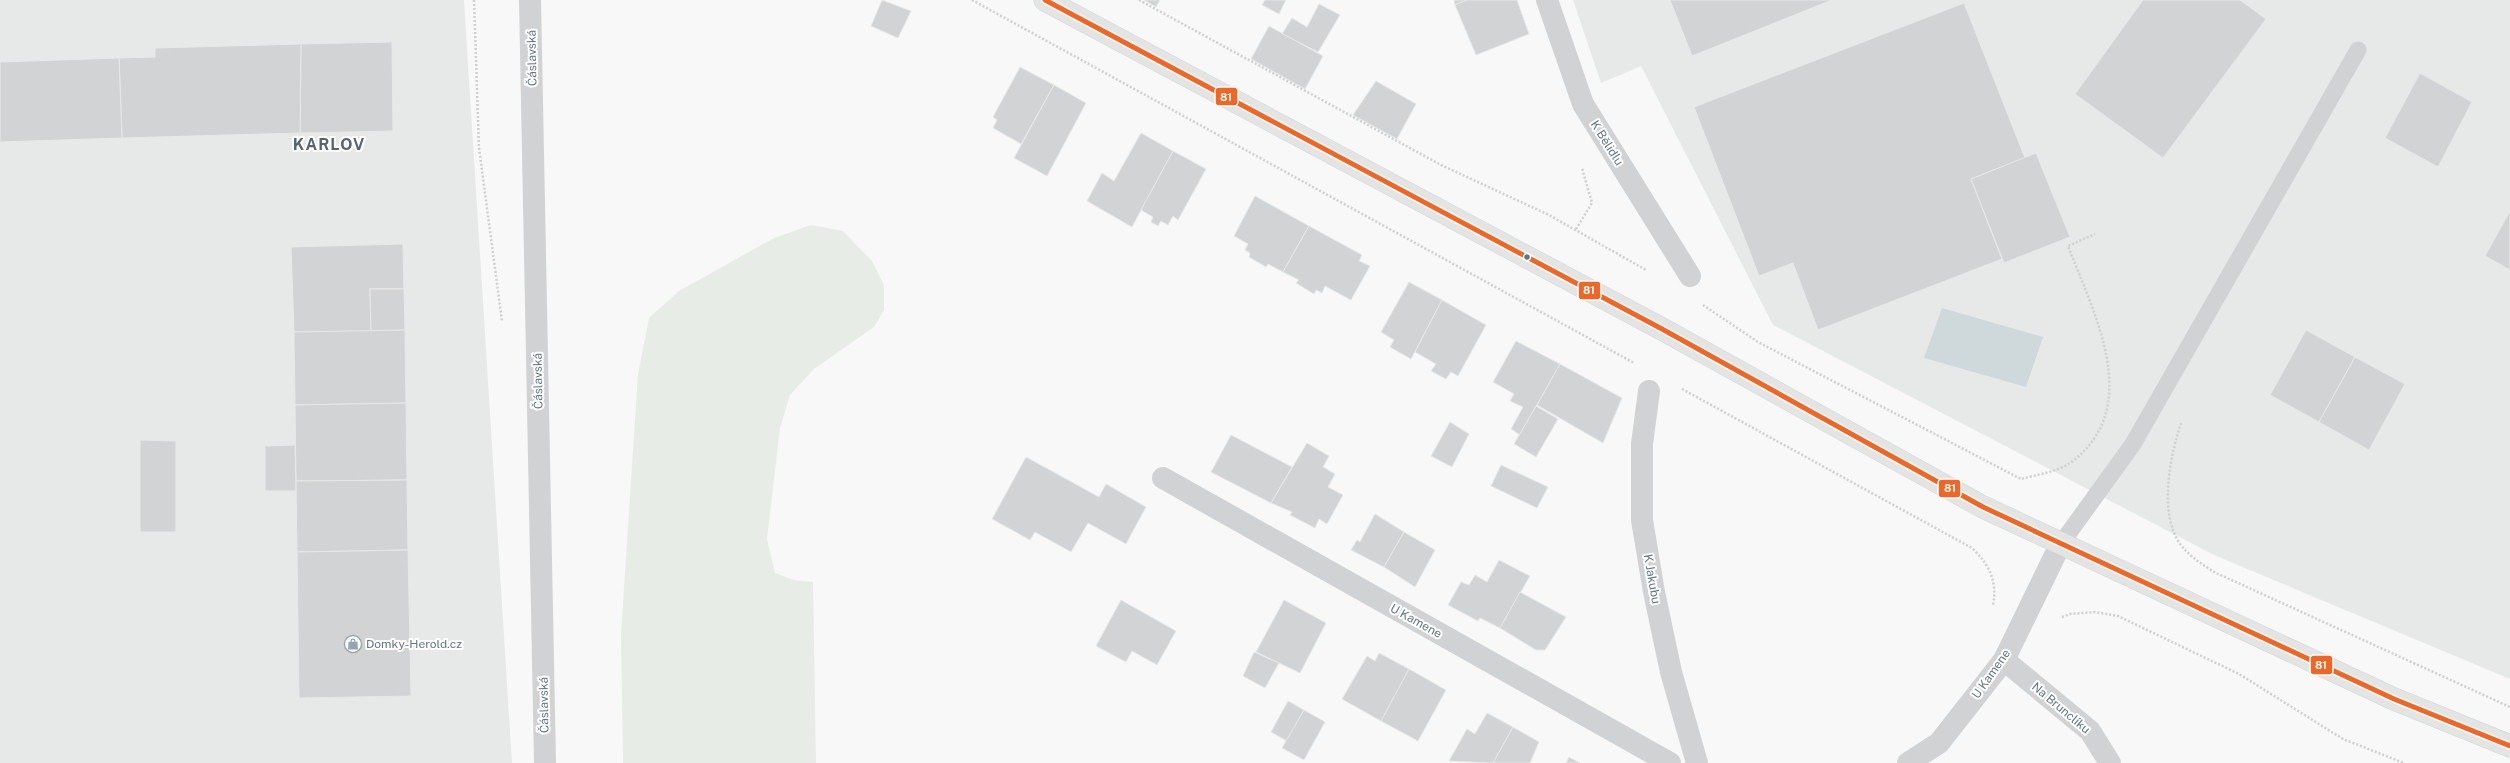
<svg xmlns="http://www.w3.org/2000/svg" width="2510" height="763" font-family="'Public Sans',sans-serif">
	<rect width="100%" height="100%" fill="#f8f8f8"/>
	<g fill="#e7e9e9">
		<polygon points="0,0 464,0 512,763 0,763"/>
		<polygon points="1573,0 2510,0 2510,679 2214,555 1773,325 1641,66 1601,83"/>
	</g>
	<polygon fill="#e8ece6" points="811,225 843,231 872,261 884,285 884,310 874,327 814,369 790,395 780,428 767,539 775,573 794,580 813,582 816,763 623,763 621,634 638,374 649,318 679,291 774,238"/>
	<polygon fill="#cfd8db" points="1942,308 2043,337 2026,387 1924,358"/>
	<g fill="#d2d3d4" stroke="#e8e8e8">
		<polygon points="882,0 911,11 898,38 871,26"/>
		<polygon points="1144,0 1160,0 1156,7"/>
		<polygon points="1265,0 1286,0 1279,14 1262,5"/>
		<polygon points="1454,0 1467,0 1455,5"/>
		<polygon points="1467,0 1517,0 1529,34 1476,55 1455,5"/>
		<polygon points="1670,0 1832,0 1692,56"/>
		<polygon points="2143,0 2240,0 2266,19 2163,158 2075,94"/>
		<polygon points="1964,3 2025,158 1971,179 2002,259 1818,330 1793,263 1759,276 1694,107"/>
		<polygon points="1319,4 1340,15 1318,52 1282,34 1292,18 1307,27"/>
		<polygon points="1269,26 1323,56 1305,89 1251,59"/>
		<polygon points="392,42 393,131 300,133 301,44"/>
		<polygon points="301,44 300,133 122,138 119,58 155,57 155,48"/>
		<polygon points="119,58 122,138 0,142 0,62"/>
		<polygon points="1020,67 1054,85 1021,144 993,128 997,120 993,117"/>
		<polygon points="2420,73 2472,102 2438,167 2385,138"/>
		<polygon points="1376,81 1416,104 1397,139 1353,115"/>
		<polygon points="1054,85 1086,103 1047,176 1014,158"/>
		<polygon points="1141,133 1173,151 1132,227 1087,201 1102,173 1114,181"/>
		<polygon points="1173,151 1206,169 1178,220 1173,216 1168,225 1161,221 1158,226 1151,222 1153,217 1141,210"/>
		<polygon points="2036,153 2070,237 2004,263 1971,179"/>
		<polygon points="1255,196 1309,226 1283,272 1268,264 1266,267 1249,257 1250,253 1245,250 1248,244 1234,236"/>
		<polygon points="2510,211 2510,270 2485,256"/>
		<polygon points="1309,226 1362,255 1359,261 1370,266 1351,300 1325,286 1322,293 1316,290 1314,294 1296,283 1299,280 1283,272"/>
		<polygon points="403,244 404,289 370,289 371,331 294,332 291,247"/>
		<polygon points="1409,282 1442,300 1411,359 1390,347 1394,340 1381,332"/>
		<polygon points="370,289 404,289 405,330 371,331"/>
		<polygon points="1442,300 1486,325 1458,376 1451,372 1446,379 1431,371 1436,364 1415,352"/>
		<polygon points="405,330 406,403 295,405 294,332"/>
		<polygon points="2306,330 2355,357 2319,422 2270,395"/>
		<polygon points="1516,341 1560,364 1520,435 1511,429 1523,407 1510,401 1514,394 1493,382"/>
		<polygon points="2355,357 2405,384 2369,450 2319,422"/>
		<polygon points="1560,364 1622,398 1603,443 1537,405"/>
		<polygon points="406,403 407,480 296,481 295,405"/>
		<polygon points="1536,406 1558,419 1536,457 1514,444"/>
		<polygon points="1450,422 1469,434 1452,467 1431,456"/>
		<polygon points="1231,435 1292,467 1271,503 1211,472"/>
		<polygon points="140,440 176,441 176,532 140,532"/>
		<polygon points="1307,443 1329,456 1323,467 1335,474 1328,487 1343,495 1327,524 1319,519 1315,528 1290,515 1292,512 1271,503"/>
		<polygon points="295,445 296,491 265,491 265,446"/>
		<polygon points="1026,457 1099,497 1106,484 1146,507 1126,544 1088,523 1071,552 1035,532 1030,540 992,519"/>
		<polygon points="1501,465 1548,487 1537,508 1491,486"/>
		<polygon points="407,480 408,550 297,552 296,481"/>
		<polygon points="1375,514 1404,532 1384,567 1351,550 1357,540 1360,542"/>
		<polygon points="1404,532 1435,550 1415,587 1384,567"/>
		<polygon points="408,550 411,696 299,698 297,552"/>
		<polygon points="1499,560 1530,576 1500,628 1480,618 1478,621 1448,605 1461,582 1469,585 1475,575 1487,582"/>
		<polygon points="1520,592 1566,617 1545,650 1536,650 1500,628"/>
		<polygon points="1121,600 1176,631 1157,665 1132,651 1126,662 1096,646"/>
		<polygon points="1284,600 1326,623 1300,673 1256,652"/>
		<polygon points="1254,652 1279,663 1265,688 1243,676"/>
		<polygon points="1379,653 1409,669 1381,721 1342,699 1367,656 1375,661"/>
		<polygon points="1409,669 1446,690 1418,741 1381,721"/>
		<polygon points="1288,701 1304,710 1287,741 1271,732"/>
		<polygon points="1304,710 1325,722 1304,760 1282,748"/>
		<polygon points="1487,713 1513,727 1493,763 1449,761 1467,729 1475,734"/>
		<polygon points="1513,727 1539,742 1530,763 1493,763"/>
		<polygon points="1569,757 1580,763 1566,763"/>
	</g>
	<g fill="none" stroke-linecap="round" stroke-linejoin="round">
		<g stroke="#d5d6d7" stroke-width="23">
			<polyline id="secondary" points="1045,0 1662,329 1983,507 2394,699 2510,746"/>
		</g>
		<g stroke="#cecfd0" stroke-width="2.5" stroke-dasharray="2 2" stroke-linecap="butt">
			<polyline points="474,0 479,148 502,321"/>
			<polyline points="972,0 1634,363"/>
			<polyline points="1139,0 1441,165 1549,215 1646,270"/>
			<polyline points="1576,229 1592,203 1582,168"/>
			<path d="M1703 305 1758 342 2021 479C2035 475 2057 472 2070 463 2146 408 2093 312 2068 246L2095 234"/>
			<path d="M1682 389 1972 548C1988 563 1998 581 1993 605"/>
			<path d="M2181 423C2170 456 2158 515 2181 545 2190 557 2202 564 2214 572L2510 707"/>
			<polyline points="2062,617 2070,614 2095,612 2118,616 2239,674 2343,739 2404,763"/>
		</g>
		<polyline stroke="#d1d2d3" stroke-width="17" points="2060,545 2133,444 2358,50"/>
		<g stroke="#d1d2d3" stroke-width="22">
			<polyline points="1547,0 1583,104 1690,276"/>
			<polyline points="1649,391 1642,444 1642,520 1654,592 1671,672 1697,763"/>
			<polyline points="1163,478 1670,763"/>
			<polyline points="2004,660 2090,731 2110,763"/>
			<polyline points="1908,763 1939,743 2004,660 2060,545"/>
		</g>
		<polyline stroke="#d1d2d3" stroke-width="22" points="530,0 545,763"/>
		<use href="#secondary" stroke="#e3e4e4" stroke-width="22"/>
		<g stroke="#fff" stroke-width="8">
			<polyline id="bus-1" points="1045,0 1662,329 1983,507 2394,699 2510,746"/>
		</g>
		<use href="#bus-1" stroke="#f26522" stroke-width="5"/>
	</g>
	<defs>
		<g id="shop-ring" transform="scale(0.9)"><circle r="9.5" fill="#fff" stroke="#96a4ad" stroke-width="1.5"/><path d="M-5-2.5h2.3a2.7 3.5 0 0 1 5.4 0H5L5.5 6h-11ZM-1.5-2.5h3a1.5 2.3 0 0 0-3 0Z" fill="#96a4ad"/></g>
	</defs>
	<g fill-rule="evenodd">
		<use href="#shop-ring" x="353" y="644"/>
	</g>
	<circle fill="#627784" stroke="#fff" stroke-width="1.5" cx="1527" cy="257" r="3.5"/>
	<g text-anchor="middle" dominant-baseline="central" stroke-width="4" stroke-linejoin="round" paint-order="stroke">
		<g font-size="12" fill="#627784" stroke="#fff">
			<text transform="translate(532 58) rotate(-91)">Čáslavská</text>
			<text transform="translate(1607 143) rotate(58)">K Bělidlu</text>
			<text transform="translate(538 381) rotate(-91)">Čáslavská</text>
			<text transform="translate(1652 579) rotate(80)">K Jakubu</text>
			<text transform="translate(1416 621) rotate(29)">U Kamene</text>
			<text transform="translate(1991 674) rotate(-55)">U Kamene</text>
			<text transform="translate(544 705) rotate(-91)">Čáslavská</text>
			<text transform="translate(2061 708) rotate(40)">Na Brunclíku</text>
		</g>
		<g font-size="12" fill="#627784" stroke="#fff" text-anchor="start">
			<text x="366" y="644">Domky-Herold.cz</text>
		</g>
		<g font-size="16" font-weight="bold" letter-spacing="1" fill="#55646f" stroke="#fff">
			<text x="329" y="144">KARLOV</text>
		</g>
	</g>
	<g stroke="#fff" stroke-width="1.5">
		<rect x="1215" y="87" width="23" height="19" rx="4" fill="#f26522"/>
		<rect x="1578" y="281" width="23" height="19" rx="4" fill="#f26522"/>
		<rect x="1938" y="479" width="23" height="19" rx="4" fill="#f26522"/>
		<rect x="2310" y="655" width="23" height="20" rx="4" fill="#f26522"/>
	</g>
	<g font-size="11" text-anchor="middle" font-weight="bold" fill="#fff">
		<text x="1226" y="101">81</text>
		<text x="1589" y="294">81</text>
		<text x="1950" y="492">81</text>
		<text x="2321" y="669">81</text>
	</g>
</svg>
